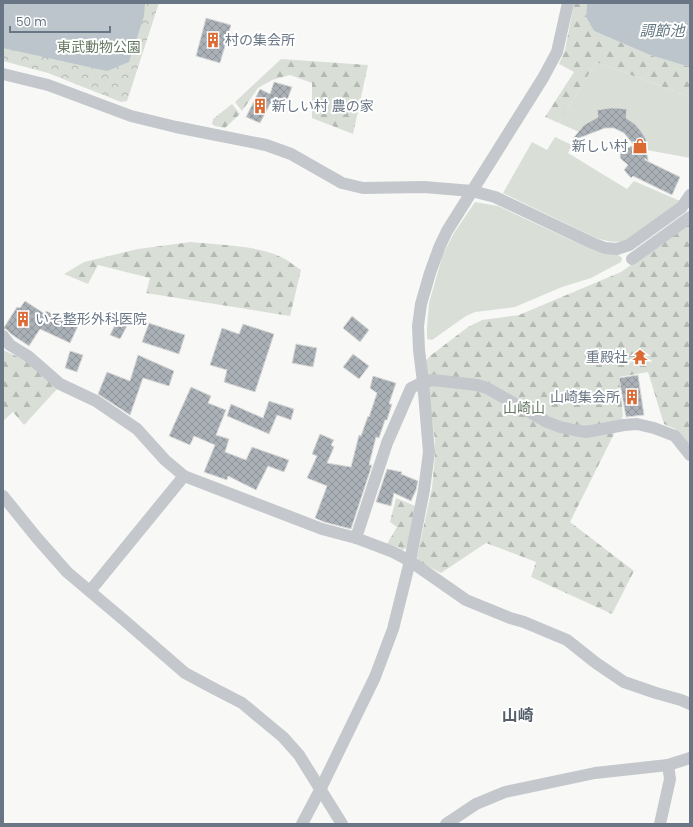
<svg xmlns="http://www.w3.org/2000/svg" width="693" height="827" font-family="Poppins,'Noto Sans JP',sans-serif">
	<defs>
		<pattern id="forest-firs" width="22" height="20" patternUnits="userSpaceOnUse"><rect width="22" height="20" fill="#d9dfd7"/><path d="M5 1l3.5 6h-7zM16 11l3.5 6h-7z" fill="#b4b9b4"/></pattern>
		<pattern id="park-crowns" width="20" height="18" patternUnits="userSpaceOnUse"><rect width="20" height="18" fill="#d9dfd7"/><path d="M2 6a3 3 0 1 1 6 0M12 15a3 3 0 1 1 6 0" fill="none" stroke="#b4b9b4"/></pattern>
		<pattern id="building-cross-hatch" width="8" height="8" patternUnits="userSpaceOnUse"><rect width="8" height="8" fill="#a9b0b6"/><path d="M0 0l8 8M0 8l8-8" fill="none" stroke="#8e949a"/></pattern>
	</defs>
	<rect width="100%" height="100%" fill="#f8f8f6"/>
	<g fill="#d9dfd7">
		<path d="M596 62 690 97V158L647 150C645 132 640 127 626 118L627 109C616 107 608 108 597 110L598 117 584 125 579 132 559 123Z"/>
		<path d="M555 137 572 145 568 153 627 189 634 181 680 201 676 206 625 241C614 243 606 241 596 238L503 193 532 142 547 150Z"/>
		<polygon points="475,202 498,206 588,248 604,253 617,254 622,258 621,262 591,278 562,287 515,307 475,312 466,316 432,340 427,339 427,328 429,303 443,254 454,233"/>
	</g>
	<g fill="url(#forest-firs)">
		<polygon points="574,3 587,3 586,17 594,31 650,55 686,66 690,65 690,97 596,62 559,123 545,117 574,72 559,64 565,50"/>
		<polygon points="281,59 368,65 353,134 312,118 312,83 290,75 272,80 258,88 242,111 235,102"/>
		<polygon points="232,104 240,114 225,128 215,126 212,124 213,119"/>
		<polygon points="690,223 690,443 687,444 675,429 664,424 648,372 619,377 623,416 570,522 634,571 612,614 531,577 536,562 486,543 441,573 420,562 417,557 432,488 435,456 435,440 424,363 430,356 468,327 482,320 519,315 621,272"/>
		<path d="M191 242C218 245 259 245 283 258 289 261 295 266 301 270L290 316 146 293 150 278 98 265 88 284 64 274 84 262 138 249Z"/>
		<polygon points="3,350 29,362 58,388 24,425 13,412 3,421"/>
		<polygon points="396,498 415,506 407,548 402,550 398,547 387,544 397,527 390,522"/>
	</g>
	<polygon fill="url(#park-crowns)" points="3,3 159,3 127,101 121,102 48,73 3,61"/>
	<g fill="#bcc5cb">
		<polygon points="3,3 145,3 144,16 129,62 107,71 3,48"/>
		<polygon points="587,3 690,3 690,65 686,66 650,55 594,31 586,17"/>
	</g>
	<g fill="url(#building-cross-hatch)" stroke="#dadad8">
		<polygon points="206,18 231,25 220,63 196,56"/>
		<polygon points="274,82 292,87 284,109 270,104 260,123 246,117 260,89 270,94"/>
		<polygon points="609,108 618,108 627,109 626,118 635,124 641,131 646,139 648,161 645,158 645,160 680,177 672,195 633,176 631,178 624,170 628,165 621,159 620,157 621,151 634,145 624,133 614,128 605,128 571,141 584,125 598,117 597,110"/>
		<polygon points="25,301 45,314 46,311 78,326 70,343 40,329 29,346 11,334 6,329 3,329 17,307 20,308"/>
		<polygon points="352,316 369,330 360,342 343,328"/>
		<polygon points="117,321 127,326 120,339 110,335"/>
		<polygon points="149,323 185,335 179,354 142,342"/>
		<polygon points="243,324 274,334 255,392 224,382 227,370 210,365 222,328 239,334"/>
		<polygon points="296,344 317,348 313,367 292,363"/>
		<polygon points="70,351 83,355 77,372 65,368"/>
		<polygon points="353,354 369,366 359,379 343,367"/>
		<polygon points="138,355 174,371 169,386 143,378 130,415 98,394 107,372 130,381"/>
		<polygon points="638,375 644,415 626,417 619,378"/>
		<polygon points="373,376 396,383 389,404 392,404 387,420 385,420 379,438 376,437 369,465 372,465 351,529 324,522 315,518 327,486 307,478 317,456 312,454 320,434 334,440 331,445 334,447 327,463 351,467 359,435 361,436 368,416 369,417 377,393 370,388"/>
		<polygon points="191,387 211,396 208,403 226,410 216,435 229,439 225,452 246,460 252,447 289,460 284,472 268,466 256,490 228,476 227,480 204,472 215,445 194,436 190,445 169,436"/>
		<polygon points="269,401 294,409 291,420 277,415 269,434 227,416 231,404 263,418"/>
		<polygon points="387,469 402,472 401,474 418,481 416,490 411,501 394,493 391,506 376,502"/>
	</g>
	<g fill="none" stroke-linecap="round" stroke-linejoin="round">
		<g stroke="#c4c7cb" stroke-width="12">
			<polyline points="3,74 48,85 131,116 176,127 266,145 291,154 342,183 363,188 424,187 472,191 495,197 592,243 605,248 617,249 629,245 682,207 690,195"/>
			<polyline points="632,259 690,217"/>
			<polyline points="3,336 10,345 28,356 60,384 96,401 137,429 165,460 184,476 322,529 356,538 393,552 410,561 466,600 510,618 524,622 567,640 596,663 624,682 656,693 681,700 690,704"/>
			<polyline points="3,496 37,538 67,572 125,621 185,673 213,688 242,703 283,737 299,755 342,824"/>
			<polyline points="356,538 387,443 411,388 423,382 433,380 477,385 487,388 547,422 560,427 574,430 586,432 624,425 637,424 654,428 675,436 690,455"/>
			<polyline points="90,591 184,476"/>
			<polyline points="302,824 320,790 375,677 393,629 410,561 424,490 429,452 423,382 419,350 418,326 421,304 430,273 439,248 447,231 543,78 557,52 568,3"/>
			<polyline points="446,824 476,804 505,792 595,773 668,765 690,758"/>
			<polyline points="660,824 670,779 668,765"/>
		</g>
	</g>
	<defs>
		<g id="building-bare" transform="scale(1.2)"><path d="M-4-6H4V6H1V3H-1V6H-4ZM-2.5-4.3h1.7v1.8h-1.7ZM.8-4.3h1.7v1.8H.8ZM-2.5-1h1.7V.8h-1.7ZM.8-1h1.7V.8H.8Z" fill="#db6a33" stroke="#fff" stroke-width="2.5" paint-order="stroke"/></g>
		<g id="shop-bare" transform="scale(1.2)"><path d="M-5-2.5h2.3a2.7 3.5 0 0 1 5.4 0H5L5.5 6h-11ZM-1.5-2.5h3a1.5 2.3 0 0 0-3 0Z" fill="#db6a33" stroke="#fff" stroke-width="2.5" paint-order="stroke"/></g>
		<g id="temple-bare" transform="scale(1.2)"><path d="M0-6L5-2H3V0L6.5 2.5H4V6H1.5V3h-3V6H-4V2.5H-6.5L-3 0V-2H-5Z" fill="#db6a33" stroke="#fff" stroke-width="2.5" paint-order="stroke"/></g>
	</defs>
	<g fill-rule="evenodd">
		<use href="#building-bare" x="213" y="40"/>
		<use href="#building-bare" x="260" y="106"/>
		<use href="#shop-bare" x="640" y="146"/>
		<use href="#building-bare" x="23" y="319"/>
		<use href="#temple-bare" x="640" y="357"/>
		<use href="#building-bare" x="632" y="397"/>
	</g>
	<g text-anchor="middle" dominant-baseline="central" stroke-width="4" stroke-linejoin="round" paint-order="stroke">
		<g font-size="14" fill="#697685" stroke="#fff" text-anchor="start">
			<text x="225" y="40">村の集会所</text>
			<text x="272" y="106">新しい村 農の家</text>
			<text x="628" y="146" text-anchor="end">新しい村</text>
			<text x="35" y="319">いそ整形外科医院</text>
			<text x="628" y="357" text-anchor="end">重殿社</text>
			<text x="620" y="397" text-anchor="end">山崎集会所</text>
		</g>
		<g font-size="14" fill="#667863" stroke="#fff">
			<text x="99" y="47">東武動物公園</text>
			<text x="524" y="408">山崎山</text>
		</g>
		<g font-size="15" font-style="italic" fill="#647781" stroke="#fff">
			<text x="662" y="30">調節池</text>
		</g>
		<g font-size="16" font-weight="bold" fill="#56606b" stroke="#fff">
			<text x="518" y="715">山崎</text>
		</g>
	</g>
	<rect width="693" height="827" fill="none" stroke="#697685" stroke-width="8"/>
	<path d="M10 26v6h100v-6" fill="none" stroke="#697685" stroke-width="2"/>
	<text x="16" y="26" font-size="12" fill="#697685" stroke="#ffffff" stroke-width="3" paint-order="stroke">50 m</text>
</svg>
